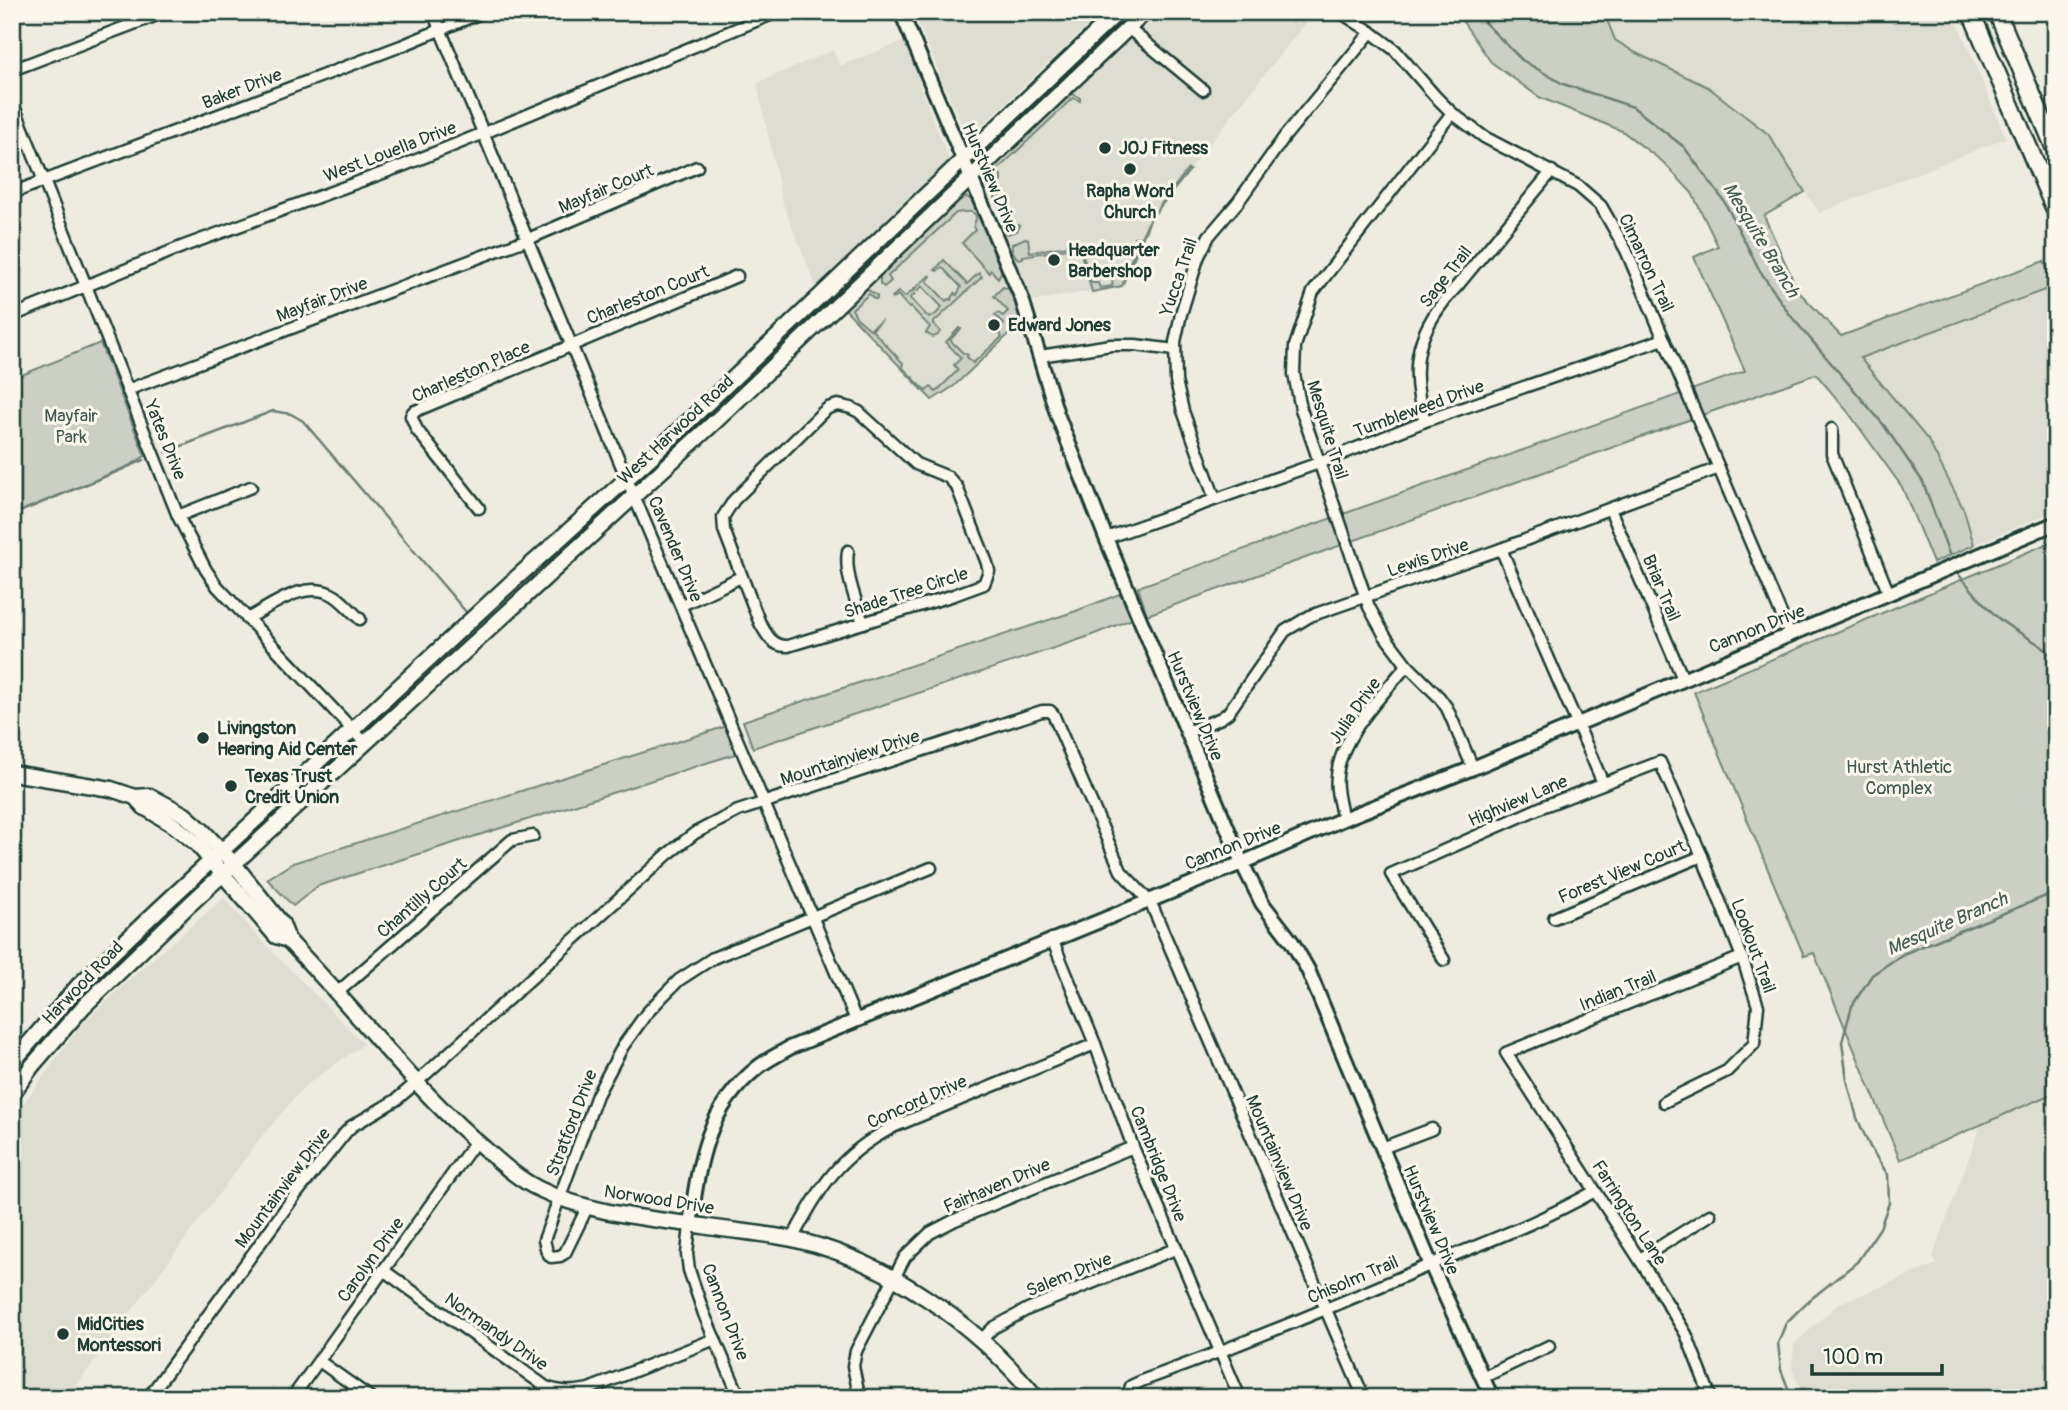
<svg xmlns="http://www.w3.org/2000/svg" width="2068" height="1410" font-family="Pangolin,sans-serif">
	<rect width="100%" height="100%" fill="#eeece1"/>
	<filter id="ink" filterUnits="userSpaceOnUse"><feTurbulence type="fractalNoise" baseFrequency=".0143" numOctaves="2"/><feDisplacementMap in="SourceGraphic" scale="14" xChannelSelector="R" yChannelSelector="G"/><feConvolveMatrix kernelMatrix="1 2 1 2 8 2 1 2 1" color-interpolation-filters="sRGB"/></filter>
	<g filter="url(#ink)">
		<g fill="#ddddd2">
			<polygon points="922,12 1102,12 974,133 963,129 915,15"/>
			<polygon points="1159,12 1314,12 1151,218 1122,286 1032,301 1004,230 1002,213 987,179 988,174"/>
			<polygon points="1604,12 1953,12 2006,138 1819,213 1768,134 1615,40"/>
			<polygon points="906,40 918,70 919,85 950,161 817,289 783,204 757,83 833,50 840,66"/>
			<polygon points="967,197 974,202 998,256 1022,322 954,386 932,400 844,308 959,199"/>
			<polygon points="2056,286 2056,510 1974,545 1964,510 1860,358"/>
			<polygon points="224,898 260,939 364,1044 305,1086 262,1136 67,1398 12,1398 12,1119 82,1024 142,968"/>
			<polygon points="2056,1092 2056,1398 1804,1398 1792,1368 1794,1344 1838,1304 1937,1264 1933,1256 1981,1125"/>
		</g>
		<g fill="#cbcfc4" stroke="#75867c" stroke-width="2">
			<polygon points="1456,12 1604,12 1615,40 1636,53 1708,87 1768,134 1805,192 1764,216 1798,291 1841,336 2044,261 2053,287 1860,358 1928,440 1964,510 1974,545 1933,563 1902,487 1848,412 1816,374 1147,615 1138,587 1745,371 1694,257 1718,246 1692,193 1663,162 1622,131 1539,97 1491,62"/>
			<polygon points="1073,94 1080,98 1080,101 1073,98 997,170 1001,175 1001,182 996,185 1013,226 1019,225 1020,226 1017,231 1007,234 1003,228 1001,211 987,179 989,171 1070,95"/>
			<path d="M1188 169 1190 170 1151 218 1122 286 1092 292 1079 247 1023 256V258L1019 259C1014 257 1011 248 1012 244L1025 238 1028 239 1030 252 1067 246 1068 241H1070L1071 245 1080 244 1091 283H1098L1100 288 1112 286 1113 278 1117 276 1123 278 1124 276 1139 241 1135 237H1141L1151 217Z"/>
			<path d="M967 197 974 202 1003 269 998 278 991 270 989 273 962 243 975 230 973 227C983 207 965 212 956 213L888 276 891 281 884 287 880 284V274L959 199Z"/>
			<polygon points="944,260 967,284 979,273 982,277 933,323 940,331 938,335 933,337 926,333 930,327 911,307 909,308 898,295 893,299 892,297 899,291 905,297 913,290 915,294 910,298 929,318 937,313 942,307 922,286 918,291 914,289 930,275 931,276 927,281 946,301 949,299 951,300 955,293 957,295 961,287 942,267 937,271 935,270"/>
			<polygon points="1003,287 1009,289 1012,291 1022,322 954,386 932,400 844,308 863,290 867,289 877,296 877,299 874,299 869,294 852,309 857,318 870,329 882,320 872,330 903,363 902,367 926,391 931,387 936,392 958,370 954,365 961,358 946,342 959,328 961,329 950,340 963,353 968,355 967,357 973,363 1002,337 998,331 1004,324 995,315 998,313 1003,316 1008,311 994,296"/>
			<polygon points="100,343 145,456 124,469 12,515 12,379"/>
			<polygon points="2056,540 2056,1092 1900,1160 1814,953 1804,956 1694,692"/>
			<polygon points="1122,593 1132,619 1087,637 753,748 743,721 1076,611"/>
			<polygon points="727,726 738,753 318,886 293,906 267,879 293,863"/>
		</g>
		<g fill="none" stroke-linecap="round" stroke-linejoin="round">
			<g stroke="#6c7d74" stroke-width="2.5">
				<polyline points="1477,12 1480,18 1522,60 1563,84 1633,107 1684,147 1724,201 1760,271 1790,315 1883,424 1923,482 1949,554"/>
				<polyline points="166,452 273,411 291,414 303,421 466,612"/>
				<polyline points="12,515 144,460"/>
				<path d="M1959 575C1973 590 1987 610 2003 622 2021 635 2043 643 2056 661"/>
				<polyline points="1792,1398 1781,1370 1778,1343 1786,1323 1806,1303 1857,1262 1880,1228 1889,1203 1888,1175 1870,1147 1857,1118 1847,1080 1842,1042 1852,1006 1872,975 1903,954 2056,892"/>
			</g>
			<g stroke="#1f3d34" stroke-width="15">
				<g id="minor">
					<polyline points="433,12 634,496 856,1020"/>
					<polyline points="1340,12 1371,32 1395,50 1435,96 1452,113 1484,137 1578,186 1601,206 1626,250 1790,635"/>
					<polyline points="1128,28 1203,90"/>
					<polyline points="12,70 165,12"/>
					<polyline points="12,101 178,516 206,570 217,586 365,743"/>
					<polyline points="1452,113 1313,292 1295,346 1294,374 1301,409 1369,607 1385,636 1407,665 1439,697 1447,708 1473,768"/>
					<polyline points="12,193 401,46 483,12"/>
					<polyline points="12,316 184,246 402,166 484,133 777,12"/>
					<polyline points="1040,356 1111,345 1135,345 1175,350"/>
					<polyline points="127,390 528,239 697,167"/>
					<path d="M838 405 851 408 859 412 916 464 948 477 957 487 987 563 989 571 984 584 954 595 788 646C772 647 766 634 759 621L724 530 723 517 734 500 822 413 828 408Z"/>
					<path d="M1425 421C1407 365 1418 327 1458 285L1552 171"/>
					<polyline points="1832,429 1832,454 1889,594"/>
					<polyline points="1215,499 1183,411 1176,381 1175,342 1181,314 1198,258 1209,236 1238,202 1285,136 1371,32"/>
					<polyline points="479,508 417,430 411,416 413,412 737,276"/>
					<polyline points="1610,509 1683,679"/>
					<polyline points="178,516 251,487"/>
					<polyline points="1106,538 1319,463 1425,421 1664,339"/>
					<polyline points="1501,549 1603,783"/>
					<path d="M848 551C844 574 857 602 863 623"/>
					<polyline points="682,605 741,577"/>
					<path d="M247 619C273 605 306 578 335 596 344 602 352 612 360 619"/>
					<polyline points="1187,732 1221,718 1228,713 1285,631 1310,616 1501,549 1719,468"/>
					<path d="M1343 819C1340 805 1335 790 1337 776 1340 736 1383 695 1407 665"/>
					<polyline points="1554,918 1702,856"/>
					<polyline points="1052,939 1095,1044 1133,1147 1240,1398"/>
					<polyline points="1444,960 1391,874 1544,806 1660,762 1702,856 1742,957 1758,1006 1754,1044 1727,1071 1664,1102"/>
					<polyline points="337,993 512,840 533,836"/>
					<polyline points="1382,1148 1432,1129"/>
					<polyline points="587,1208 565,1253 560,1256 551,1257 547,1252 544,1240 597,1095 623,1046 646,1014 661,998 679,980 713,958 931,868"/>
					<polyline points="690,1225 687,1254 689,1270 704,1314 740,1398"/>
					<path d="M792 1239C821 1186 838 1156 893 1127L1095 1044"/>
					<polyline points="1640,1259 1710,1215"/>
					<path d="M383 1270 546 1387C562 1393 573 1392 589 1389L715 1339"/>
					<polyline points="981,1340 993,1328 1028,1309 1175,1249"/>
					<polyline points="319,1361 371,1398"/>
					<polyline points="1484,1377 1549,1346"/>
					<polyline points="858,1390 853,1366 856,1351 905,1257 930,1233 955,1220 1133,1147"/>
					<path d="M148 1398 293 1198 346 1132 352 1126 396 1100 417 1082 668 854 695 833 738 811 1042 711H1050L1053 714 1121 871C1130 882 1147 896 1153 908L1364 1398"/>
					<polyline points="292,1398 476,1141"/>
					<path d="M1127 1398 1131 1386 1144 1380C1239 1346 1332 1307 1425 1267 1483 1243 1541 1222 1595 1191"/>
					<polyline points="1711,1398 1686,1334 1656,1285 1506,1053 1742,957"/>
				</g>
			</g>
			<g stroke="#1f3d34" stroke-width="18">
				<g id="tertiary">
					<polyline points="901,12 1022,299 1057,414 1106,538 1242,863 1262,903 1292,942 1308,970 1431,1265 1492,1398"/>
					<path d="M690 1225C699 1164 705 1110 757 1068 766 1060 778 1055 789 1048L1242 863 1343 819 1473 768 2056 523"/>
				</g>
			</g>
			<g stroke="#1f3d34" stroke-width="19">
				<g id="secondary">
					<polyline points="12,773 111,789 135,797 144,807 175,826 197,844 276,936 288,940"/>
					<path d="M135 797 150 796 185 815 202 830 234 864 282 924 288 940C319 973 350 1007 380 1042 413 1079 446 1116 484 1148 501 1163 518 1179 539 1189 590 1214 647 1218 703 1226 732 1231 763 1233 792 1239 886 1259 977 1325 1037 1398"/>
					<polyline points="12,1063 78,986 159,909 514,580 652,456 1118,12"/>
					<polyline points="12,1094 32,1066 83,1007 189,905 719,418 1145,12"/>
				</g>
			</g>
			<g stroke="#1f3d34" stroke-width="21">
				<g id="primary">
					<polyline points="1971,12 2056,212"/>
					<polyline points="1997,12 2056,151"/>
				</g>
			</g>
			<use href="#minor" stroke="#fbf7ec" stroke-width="10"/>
			<use href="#tertiary" stroke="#fbf7ec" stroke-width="12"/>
			<use href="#secondary" stroke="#fbf7ec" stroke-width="14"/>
			<use href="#primary" stroke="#fbf7ec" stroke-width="16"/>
		</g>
	</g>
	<g fill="#1f3d34" stroke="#fbf7ec" stroke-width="2.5">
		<circle cx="1105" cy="148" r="7"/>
		<circle cx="1130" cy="169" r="7"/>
		<circle cx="1054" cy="260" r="7"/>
		<circle cx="994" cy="325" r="7"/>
		<circle cx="203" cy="738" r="7"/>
		<circle cx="231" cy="786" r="7"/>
		<circle cx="63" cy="1334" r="7"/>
	</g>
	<g text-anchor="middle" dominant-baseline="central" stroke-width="6" stroke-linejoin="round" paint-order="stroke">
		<g font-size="18" fill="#1f3d34" stroke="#fbf7ec">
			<text transform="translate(242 89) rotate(-21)">Baker Drive</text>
			<text transform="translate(390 152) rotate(-21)">West Louella Drive</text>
			<text transform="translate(990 178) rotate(67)">Hurstview Drive</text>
			<text transform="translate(606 189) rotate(-23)">Mayfair Court</text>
			<text transform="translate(1646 263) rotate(65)">Cimarron Trail</text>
			<text transform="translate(1179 277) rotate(-71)">Yucca Trail</text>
			<text transform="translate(1446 277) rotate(-52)">Sage Trail</text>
			<text transform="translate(648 295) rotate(-22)">Charleston Court</text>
			<text transform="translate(322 300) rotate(-21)">Mayfair Drive</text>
			<text transform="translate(471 372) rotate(-24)">Charleston Place</text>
			<text transform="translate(1419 409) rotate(-20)">Tumbleweed Drive</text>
			<text transform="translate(676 430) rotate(-43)">West Harwood Road</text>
			<text transform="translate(1327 430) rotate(73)">Mesquite Trail</text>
			<text transform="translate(165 440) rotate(68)">Yates Drive</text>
			<text transform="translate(675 549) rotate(67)">Cavender Drive</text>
			<text transform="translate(1428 558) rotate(-19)">Lewis Drive</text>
			<text transform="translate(1661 588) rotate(67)">Briar Trail</text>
			<text transform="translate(906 593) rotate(-18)">Shade Tree Circle</text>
			<text transform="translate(1757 629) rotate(-22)">Cannon Drive</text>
			<text transform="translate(1195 706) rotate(67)">Hurstview Drive</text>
			<text transform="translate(1355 711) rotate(-55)">Julia Drive</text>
			<text transform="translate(850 758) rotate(-18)">Mountainview Drive</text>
			<text transform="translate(1518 801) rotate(-23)">Highview Lane</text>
			<text transform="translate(1233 846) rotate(-22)">Cannon Drive</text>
			<text transform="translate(1622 872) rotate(-23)">Forest View Court</text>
			<text transform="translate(422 898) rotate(-41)">Chantilly Court</text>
			<text transform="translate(1753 946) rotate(70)">Lookout Trail</text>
			<text transform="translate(83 983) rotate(-46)">Harwood Road</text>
			<text transform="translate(1618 991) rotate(-22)">Indian Trail</text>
			<text transform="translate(917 1102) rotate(-24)">Concord Drive</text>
			<text transform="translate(572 1123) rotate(-69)">Stratford Drive</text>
			<text transform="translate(1279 1163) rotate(67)">Mountainview Drive</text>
			<text transform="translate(1158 1164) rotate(68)">Cambridge Drive</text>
			<text transform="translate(997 1186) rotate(-23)">Fairhaven Drive</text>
			<text transform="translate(283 1188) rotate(-53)">Mountainview Drive</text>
			<text transform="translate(659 1200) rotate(9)">Norwood Drive</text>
			<text transform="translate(1629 1213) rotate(57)">Farrington Lane</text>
			<text transform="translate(1431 1220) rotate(67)">Hurstview Drive</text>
			<text transform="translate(371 1260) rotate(-54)">Carolyn Drive</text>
			<text transform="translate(1069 1275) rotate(-22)">Salem Drive</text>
			<text transform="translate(1353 1280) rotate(-23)">Chisolm Trail</text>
			<text transform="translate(725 1312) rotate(69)">Cannon Drive</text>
			<text transform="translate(496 1332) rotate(35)">Normandy Drive</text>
		</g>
		<g font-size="18" font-weight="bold" fill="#1f3d34" stroke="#fbf7ec" text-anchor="start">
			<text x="1119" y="148">JOJ Fitness</text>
			<text x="1130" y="191" text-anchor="middle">Rapha Word<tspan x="1130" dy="21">Church</tspan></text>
			<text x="1068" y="250">Headquarter<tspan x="1068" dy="21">Barbershop</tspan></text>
			<text x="1008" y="325">Edward Jones</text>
			<text x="217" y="728">Livingston<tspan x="217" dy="21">Hearing Aid Center</tspan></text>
			<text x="245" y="776">Texas Trust<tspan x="245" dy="21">Credit Union</tspan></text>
			<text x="77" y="1324">MidCities<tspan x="77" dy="21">Montessori</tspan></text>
		</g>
		<g font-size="18" fill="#415a51" stroke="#fbf7ec">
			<text x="71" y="416">Mayfair<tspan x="71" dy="21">Park</tspan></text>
			<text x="1899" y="767">Hurst Athletic<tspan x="1899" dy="21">Complex</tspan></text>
		</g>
		<g font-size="19" font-style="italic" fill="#455d54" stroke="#fbf7ec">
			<text transform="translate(1761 240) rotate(59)">Mesquite Branch</text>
			<text transform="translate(1947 924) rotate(-24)">Mesquite Branch</text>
		</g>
	</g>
	<rect width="2068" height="1410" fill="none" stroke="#fbf7ec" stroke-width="42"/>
	<rect x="21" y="21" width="2026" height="1368" fill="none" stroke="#1f3d34" stroke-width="2.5" filter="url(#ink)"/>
	<path d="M1812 1364v10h130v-10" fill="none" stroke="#1f3d34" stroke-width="3.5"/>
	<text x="1823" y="1364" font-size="21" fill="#1f3d34" stroke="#fbf7ec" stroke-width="5" paint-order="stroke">100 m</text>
</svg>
